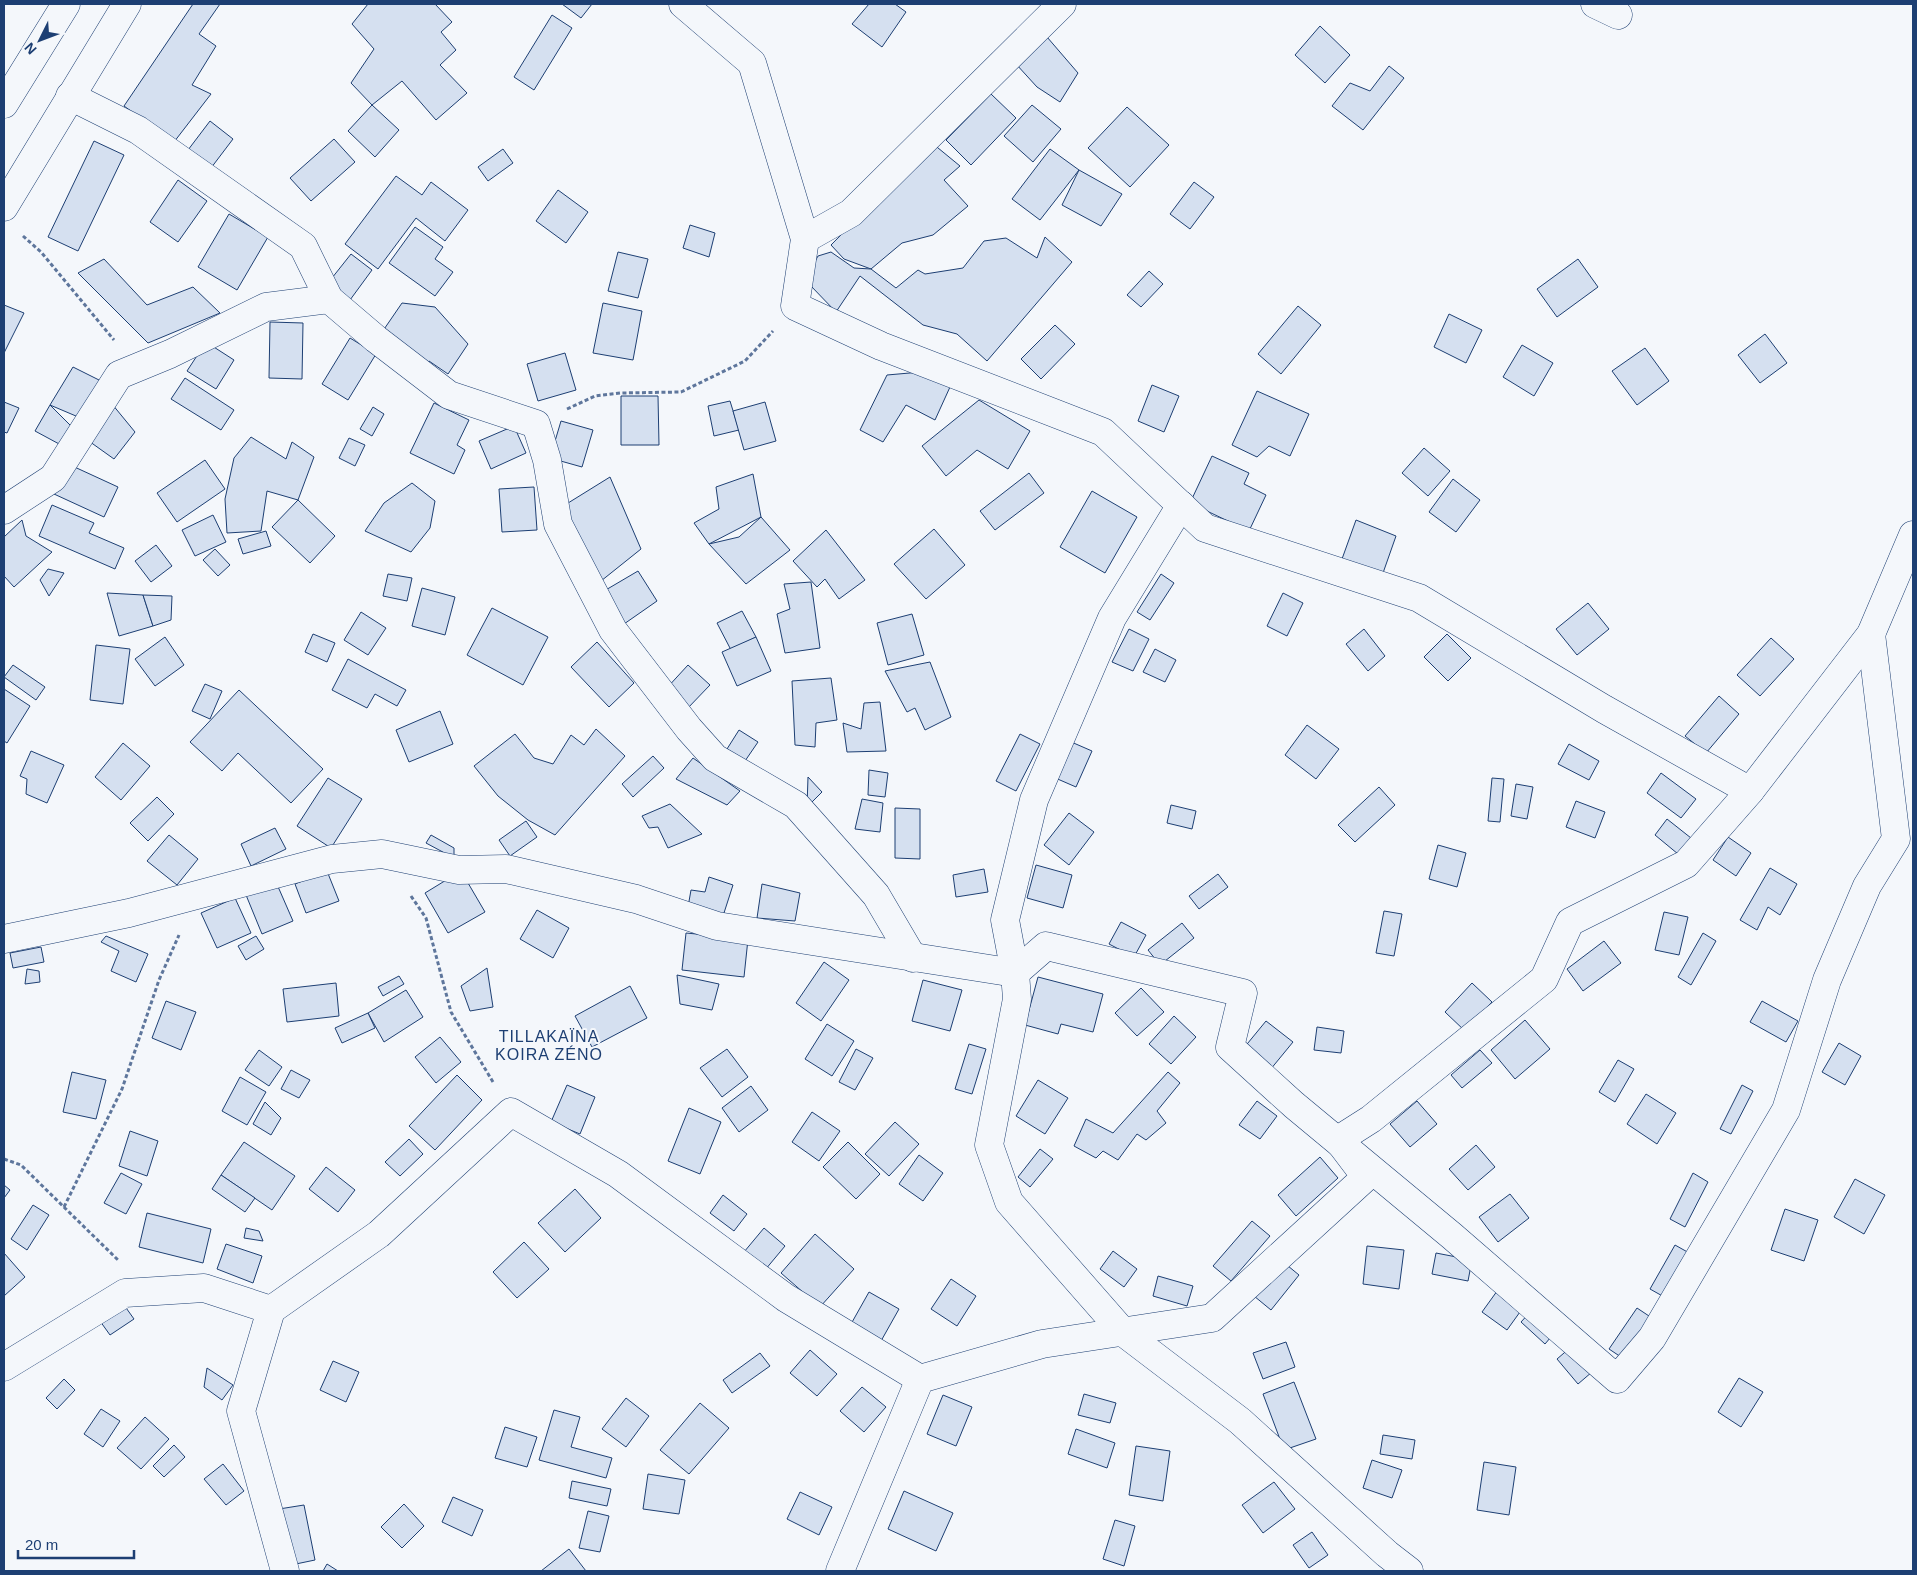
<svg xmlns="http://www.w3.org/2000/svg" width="1917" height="1575" font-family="Arial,sans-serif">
	<rect width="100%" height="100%" fill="#f4f7fb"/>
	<g fill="#d5e0f0" stroke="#1d3f73">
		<polygon points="193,4 220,4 199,34 216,46 192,85 211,94 174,142 124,106"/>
		<polygon points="368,4 435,4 452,22 441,32 456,50 440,65 467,93 436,120 402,81 372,105 351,83 374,49 352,24"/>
		<polygon points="562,4 592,4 581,18"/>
		<polygon points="869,4 895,4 906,12 882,47 852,24"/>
		<polygon points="552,15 572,28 534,90 514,77"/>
		<polygon points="1320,26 1350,55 1325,83 1295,55"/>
		<polygon points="1047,37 1078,73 1060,102 1037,87 1016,64"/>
		<polygon points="1389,66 1404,78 1363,130 1332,106 1350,83 1370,91"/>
		<polygon points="991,94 1016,118 971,165 946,140"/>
		<polygon points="372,105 399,130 375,157 348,131"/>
		<polygon points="1032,105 1061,129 1033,162 1004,136"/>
		<polygon points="1127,107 1169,145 1130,187 1088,148"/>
		<polygon points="210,121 233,139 211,168 188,150"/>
		<polygon points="334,139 355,162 311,201 290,178"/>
		<polygon points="94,141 124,155 78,251 48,237"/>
		<polygon points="932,143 960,166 944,180 968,206 933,235 902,243 871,269 844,259 831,245"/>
		<polygon points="503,149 513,163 488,181 478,167"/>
		<polygon points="1050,149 1079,170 1040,220 1012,199"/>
		<polygon points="1079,170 1122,194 1101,226 1062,205"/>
		<polygon points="396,176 422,195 431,182 468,210 445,241 416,218 378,269 345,244"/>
		<polygon points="178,180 207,201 178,242 150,222"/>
		<polygon points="1194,182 1214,197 1190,229 1170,214"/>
		<polygon points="558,190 588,212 566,243 536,221"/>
		<polygon points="229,214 268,237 237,290 198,267"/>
		<polygon points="690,225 715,233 709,257 683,248"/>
		<polygon points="415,227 443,247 435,259 453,272 435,296 389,263"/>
		<polygon points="1045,237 1072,262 987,361 957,334 923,325 860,276 836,312 810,285 812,267 818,256 831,252 854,268 871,269 896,288 918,270 925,274 963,268 984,241 1006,238 1037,258"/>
		<polygon points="618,252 648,259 638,298 608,291"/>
		<polygon points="351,254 372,270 350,300 328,283"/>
		<polygon points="104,259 147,305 193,287 220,313 148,343 78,273"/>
		<polygon points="1578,259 1598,287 1557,317 1537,289"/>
		<polygon points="1149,271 1163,284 1141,307 1127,295"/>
		<polygon points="402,303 435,307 468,344 448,374 429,361 424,369 378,338"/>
		<polygon points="603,303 642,311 633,360 593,353"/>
		<polygon points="4,305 24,313 4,353"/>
		<polygon points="1298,306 1321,325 1281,374 1258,354"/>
		<polygon points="1449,314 1482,330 1466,363 1434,347"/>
		<polygon points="270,322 303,323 302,379 269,378"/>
		<polygon points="1055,325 1075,344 1041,379 1021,359"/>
		<polygon points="1765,334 1787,363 1760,383 1738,355"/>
		<polygon points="350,338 376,354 348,400 322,384"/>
		<polygon points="206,342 234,360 216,389 187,371"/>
		<polygon points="1522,345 1553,363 1534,396 1503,377"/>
		<polygon points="1645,348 1669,381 1637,405 1612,371"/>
		<polygon points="565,353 576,390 538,401 527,364"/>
		<polygon points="73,367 105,383 83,419 50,405"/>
		<polygon points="921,372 950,387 935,420 906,405 883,442 860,430 887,375"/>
		<polygon points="185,378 234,410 221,430 171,399"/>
		<polygon points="1152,385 1179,396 1164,432 1138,421"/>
		<polygon points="1257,391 1309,414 1290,456 1269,446 1257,457 1232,445"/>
		<polygon points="621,396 658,396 659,445 621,445"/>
		<polygon points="979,400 1030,431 1008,469 977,450 946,476 922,446"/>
		<polygon points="730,401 739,430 714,436 708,406"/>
		<polygon points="4,402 19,408 7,433 4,432"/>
		<polygon points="765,402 776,441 744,450 733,411"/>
		<polygon points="434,403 469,420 457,445 465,450 454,474 410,453"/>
		<polygon points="112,404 135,432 114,459 86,439"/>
		<polygon points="50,405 72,427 61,445 35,431"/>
		<polygon points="373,407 384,414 372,436 360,429"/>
		<polygon points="561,421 593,430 582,467 550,458"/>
		<polygon points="514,426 526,453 491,469 479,441"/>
		<polygon points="251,437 286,459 292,442 314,457 298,500 267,491 261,531 227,533 225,499 234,458"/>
		<polygon points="349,438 365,445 355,466 339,458"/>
		<polygon points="1424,448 1450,471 1428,496 1402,473"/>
		<polygon points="1212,456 1249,473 1244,484 1266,495 1249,531 1190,503"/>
		<polygon points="205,460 225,489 177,522 157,493"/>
		<polygon points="68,464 118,487 104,517 54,494"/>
		<polygon points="1029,473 1044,493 995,530 980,511"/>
		<polygon points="753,474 761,517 709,544 694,523 719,509 716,487"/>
		<polygon points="610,477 641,549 601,581 560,508"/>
		<polygon points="1453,479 1480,500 1456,532 1429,512"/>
		<polygon points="412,483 435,501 430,528 411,552 365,531 384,503"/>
		<polygon points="534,487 537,530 502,532 499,489"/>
		<polygon points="1092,491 1137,517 1105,573 1060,547"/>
		<polygon points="298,500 335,536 310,563 272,527"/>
		<polygon points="52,505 94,523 89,533 124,548 115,569 39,536"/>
		<polygon points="213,515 226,542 195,556 182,530"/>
		<polygon points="761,517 790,550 746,584 709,544 739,537"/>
		<polygon points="22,520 26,536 52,552 14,587 4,576 4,537"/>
		<polygon points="1356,520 1396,536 1383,573 1342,559"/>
		<polygon points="934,529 965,565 926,599 894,564"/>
		<polygon points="826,530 865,580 839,599 825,579 817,587 793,561"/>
		<polygon points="266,531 271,546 243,554 238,539"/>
		<polygon points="156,545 172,566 151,582 135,561"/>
		<polygon points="215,549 230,565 218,576 203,560"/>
		<polygon points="48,569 64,573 49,596 40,580"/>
		<polygon points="638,571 657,601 624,624 604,591"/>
		<polygon points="388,574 412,578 407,601 383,596"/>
		<polygon points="1161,574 1174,583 1150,620 1137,612"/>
		<polygon points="811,582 820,648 785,653 777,614 790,609 784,584"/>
		<polygon points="422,588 455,597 445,635 412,626"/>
		<polygon points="107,593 143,595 153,626 119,636"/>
		<polygon points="1283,593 1303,603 1287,636 1267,626"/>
		<polygon points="143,595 172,596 171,620 153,626"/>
		<polygon points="1588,603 1609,629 1577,655 1556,629"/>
		<polygon points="492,608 548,637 523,685 467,655"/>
		<polygon points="742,611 756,637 731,650 717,623"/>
		<polygon points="361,612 386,628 368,655 344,640"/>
		<polygon points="912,614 924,655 888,665 877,623"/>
		<polygon points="1129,629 1149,639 1133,671 1112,662"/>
		<polygon points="1364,629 1385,656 1368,671 1346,644"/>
		<polygon points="313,634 335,643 327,662 305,652"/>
		<polygon points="1447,634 1471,658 1448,681 1424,657"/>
		<polygon points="165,637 184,665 155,686 135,659"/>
		<polygon points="756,637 771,671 737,686 722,652"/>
		<polygon points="1771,638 1794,659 1760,696 1737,675"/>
		<polygon points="597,642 634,683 609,707 571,667"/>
		<polygon points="96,645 130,649 123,704 90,700"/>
		<polygon points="1155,649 1176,660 1165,682 1143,672"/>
		<polygon points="348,659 406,690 397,706 375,694 367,708 332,690"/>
		<polygon points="930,662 951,717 925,730 915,708 907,712 885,671"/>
		<polygon points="13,665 45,687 36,700 4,677"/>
		<polygon points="688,665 710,685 686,710 665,690"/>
		<polygon points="831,678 837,720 816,723 815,747 795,745 792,681"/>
		<polygon points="205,684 222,691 210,719 192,711"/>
		<polygon points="4,689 30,706 7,743 4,741"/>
		<polygon points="239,690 323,769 291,803 238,753 222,771 190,742"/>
		<polygon points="1719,696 1739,714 1706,753 1685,736"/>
		<polygon points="880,702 886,751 847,752 843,723 861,729 864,703"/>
		<polygon points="440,711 453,744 409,762 396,730"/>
		<polygon points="1307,725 1339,749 1316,779 1285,755"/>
		<polygon points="596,729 625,756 555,835 528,820 498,796 474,766 515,734 534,758 553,764 571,735 584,745"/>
		<polygon points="739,730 758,742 745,761 727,749"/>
		<polygon points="1020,734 1040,744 1016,791 996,781"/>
		<polygon points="1069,741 1092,751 1076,787 1053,777"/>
		<polygon points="123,743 150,766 121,800 95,777"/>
		<polygon points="1569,744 1599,761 1589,780 1558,764"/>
		<polygon points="31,751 64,765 47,803 26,794 27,779 20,776"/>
		<polygon points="653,756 664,768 633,797 622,784"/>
		<polygon points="693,758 740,791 727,805 676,779"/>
		<polygon points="869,770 888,773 885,797 868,795"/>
		<polygon points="1661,773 1696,799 1681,818 1647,793"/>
		<polygon points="808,777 822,792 807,807"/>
		<polygon points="328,778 362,799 331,848 297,826"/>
		<polygon points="1492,778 1504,779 1500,822 1488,821"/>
		<polygon points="1516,784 1533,787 1527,819 1511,816"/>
		<polygon points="1379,787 1395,805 1355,842 1338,825"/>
		<polygon points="157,797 174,814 148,841 130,823"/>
		<polygon points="862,799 883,803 880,832 855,829"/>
		<polygon points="1576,801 1605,812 1595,838 1566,827"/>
		<polygon points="670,804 702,834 668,848 658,827 649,828 642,816"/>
		<polygon points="1171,805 1196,811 1192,829 1167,823"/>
		<polygon points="895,808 920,809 920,859 895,858"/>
		<polygon points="1069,813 1094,832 1069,865 1044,845"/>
		<polygon points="1667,819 1691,838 1678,854 1655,835"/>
		<polygon points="526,821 537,837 510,856 499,840"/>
		<polygon points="275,828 286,849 251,866 241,844"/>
		<polygon points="169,835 198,859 177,885 147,861"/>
		<polygon points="431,835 454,848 454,858 426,843"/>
		<polygon points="1728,837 1751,853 1736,876 1713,860"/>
		<polygon points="1438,845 1466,853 1457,887 1429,879"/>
		<polygon points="1036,865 1072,875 1063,908 1027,898"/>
		<polygon points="1770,868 1797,884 1780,915 1768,907 1757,930 1740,920"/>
		<polygon points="984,869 988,892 956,897 953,875"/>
		<polygon points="327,871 339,901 306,913 295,884"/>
		<polygon points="461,871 485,912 448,933 425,893"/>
		<polygon points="1218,874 1228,887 1199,909 1189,896"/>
		<polygon points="709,877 733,885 723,916 688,907 691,890 705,892"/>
		<polygon points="276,882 293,921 262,934 246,895"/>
		<polygon points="762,884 800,893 795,921 757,918"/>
		<polygon points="235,898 251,933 217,948 201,913"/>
		<polygon points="537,910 569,928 553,958 520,939"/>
		<polygon points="1384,911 1402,914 1394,956 1376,953"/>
		<polygon points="1664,912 1688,917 1679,955 1655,950"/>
		<polygon points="1121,922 1146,935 1134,957 1109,944"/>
		<polygon points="1182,923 1194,938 1160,965 1148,950"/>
		<polygon points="686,933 748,939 744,977 682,970"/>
		<polygon points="1703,933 1716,941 1691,985 1678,977"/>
		<polygon points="106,936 148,954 136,982 111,971 119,951 101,942"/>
		<polygon points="256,936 264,949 246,960 238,946"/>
		<polygon points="1604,941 1621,963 1583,991 1567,969"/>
		<polygon points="41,947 44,962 13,968 10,953"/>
		<polygon points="824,962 849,980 821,1021 796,1003"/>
		<polygon points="487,968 493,1007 470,1011 461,986"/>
		<polygon points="27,969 39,971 40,982 25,984"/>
		<polygon points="677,975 719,984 712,1010 680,1004"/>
		<polygon points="399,976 404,984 383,996 378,987"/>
		<polygon points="1038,977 1103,994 1093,1032 1061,1024 1058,1034 1025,1025"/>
		<polygon points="923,980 962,990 950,1031 912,1021"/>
		<polygon points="336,983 339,1016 287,1022 283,989"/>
		<polygon points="1472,983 1492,1002 1465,1031 1445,1012"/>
		<polygon points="630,986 647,1018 592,1047 575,1016"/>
		<polygon points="1141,988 1164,1012 1137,1036 1115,1013"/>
		<polygon points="406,990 423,1017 384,1042 368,1013"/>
		<polygon points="166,1001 196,1012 181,1050 152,1038"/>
		<polygon points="1762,1001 1798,1021 1786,1042 1750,1022"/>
		<polygon points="368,1013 375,1028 342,1043 335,1028"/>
		<polygon points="1174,1016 1196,1037 1171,1064 1149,1044"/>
		<polygon points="1525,1020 1550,1049 1515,1079 1491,1050"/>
		<polygon points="1266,1021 1293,1042 1270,1070 1243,1049"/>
		<polygon points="827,1024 854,1041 832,1076 805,1059"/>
		<polygon points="1317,1027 1344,1031 1341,1053 1314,1050"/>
		<polygon points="440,1037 461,1062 436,1083 415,1057"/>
		<polygon points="1839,1043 1861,1056 1845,1085 1822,1072"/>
		<polygon points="969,1044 986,1049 972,1094 955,1089"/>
		<polygon points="727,1049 748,1077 722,1097 700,1068"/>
		<polygon points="856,1049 873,1058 855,1090 839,1082"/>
		<polygon points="259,1050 282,1067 269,1086 245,1070"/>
		<polygon points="1480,1050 1492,1063 1462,1088 1451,1075"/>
		<polygon points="1618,1060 1634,1069 1615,1102 1599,1092"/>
		<polygon points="291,1070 310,1080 299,1098 281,1089"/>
		<polygon points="72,1072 106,1080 96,1119 63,1112"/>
		<polygon points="1168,1072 1180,1083 1157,1111 1166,1123 1146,1140 1137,1134 1118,1160 1103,1151 1096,1158 1074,1146 1086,1119 1113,1133"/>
		<polygon points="457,1075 482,1100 435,1150 409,1126"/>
		<polygon points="240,1077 266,1092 247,1125 222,1111"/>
		<polygon points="1038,1080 1068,1098 1045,1134 1016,1116"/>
		<polygon points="567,1085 595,1097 580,1134 551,1122"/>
		<polygon points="1742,1085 1753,1091 1731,1134 1720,1129"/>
		<polygon points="751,1086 768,1110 739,1132 722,1108"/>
		<polygon points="1646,1094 1676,1113 1657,1144 1627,1124"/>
		<polygon points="1257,1101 1277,1116 1260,1139 1239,1125"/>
		<polygon points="1417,1101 1437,1124 1410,1147 1390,1124"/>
		<polygon points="265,1102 281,1118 271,1135 253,1124"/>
		<polygon points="689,1108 721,1122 700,1174 668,1161"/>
		<polygon points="812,1112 840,1131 819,1161 792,1142"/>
		<polygon points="895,1122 919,1144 889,1176 865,1154"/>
		<polygon points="130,1131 158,1141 147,1176 119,1166"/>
		<polygon points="409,1139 423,1154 400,1176 385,1162"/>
		<polygon points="244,1142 295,1176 272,1210 221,1175"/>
		<polygon points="848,1142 880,1174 856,1199 823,1167"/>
		<polygon points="1476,1145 1495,1167 1468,1190 1449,1169"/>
		<polygon points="1040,1149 1053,1159 1030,1187 1018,1177"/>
		<polygon points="919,1155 943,1173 923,1201 899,1184"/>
		<polygon points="1320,1157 1338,1178 1296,1216 1278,1195"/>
		<polygon points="326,1167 355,1190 338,1212 309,1189"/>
		<polygon points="121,1173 142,1184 126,1214 104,1203"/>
		<polygon points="1693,1173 1708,1182 1685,1227 1670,1219"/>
		<polygon points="221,1175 255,1198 245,1212 212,1189"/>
		<polygon points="1855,1179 1885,1195 1864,1234 1834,1217"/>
		<polygon points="4,1185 10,1190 4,1198"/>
		<polygon points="575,1189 601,1218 565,1252 538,1223"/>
		<polygon points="1510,1194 1529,1218 1498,1242 1479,1217"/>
		<polygon points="723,1195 747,1214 734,1231 710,1213"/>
		<polygon points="33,1205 49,1215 27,1250 11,1239"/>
		<polygon points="1785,1209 1818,1220 1804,1261 1771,1250"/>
		<polygon points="147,1213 211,1229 203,1263 139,1247"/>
		<polygon points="1252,1221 1270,1236 1231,1281 1213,1266"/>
		<polygon points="246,1228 259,1231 263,1241 244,1238"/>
		<polygon points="764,1228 785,1246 765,1270 744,1252"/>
		<polygon points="815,1234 854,1269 820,1307 781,1273"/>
		<polygon points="524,1242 549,1269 517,1298 493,1272"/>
		<polygon points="226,1244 262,1256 253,1283 217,1269"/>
		<polygon points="1675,1245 1691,1254 1666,1298 1650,1289"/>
		<polygon points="1367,1246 1404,1250 1399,1289 1363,1284"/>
		<polygon points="1113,1251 1137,1269 1124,1287 1100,1269"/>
		<polygon points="4,1253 25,1277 4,1296"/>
		<polygon points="1436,1253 1472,1260 1468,1281 1432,1274"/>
		<polygon points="1282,1261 1299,1275 1271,1310 1254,1296"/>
		<polygon points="1158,1276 1193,1286 1187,1306 1153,1296"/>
		<polygon points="951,1279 976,1296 957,1326 931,1309"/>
		<polygon points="1500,1287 1525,1305 1507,1330 1482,1312"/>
		<polygon points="869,1292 899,1309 881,1341 851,1324"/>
		<polygon points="124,1305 134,1319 110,1335 100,1321"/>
		<polygon points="1637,1308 1652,1318 1624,1359 1609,1349"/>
		<polygon points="1532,1310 1556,1331 1545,1344 1521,1322"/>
		<polygon points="1286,1342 1295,1367 1263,1379 1253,1353"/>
		<polygon points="1571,1347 1592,1372 1578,1384 1557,1359"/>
		<polygon points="810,1350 837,1374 817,1396 790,1373"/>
		<polygon points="760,1353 770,1366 732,1393 723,1380"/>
		<polygon points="333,1361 359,1372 346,1402 320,1390"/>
		<polygon points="207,1368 233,1385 222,1400 204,1387"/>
		<polygon points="1739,1378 1763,1392 1741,1427 1718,1412"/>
		<polygon points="64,1379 75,1390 57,1409 46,1398"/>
		<polygon points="1294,1382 1316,1439 1284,1450 1263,1394"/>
		<polygon points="862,1387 886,1407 864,1432 840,1411"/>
		<polygon points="1084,1394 1116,1403 1110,1423 1078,1415"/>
		<polygon points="943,1395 972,1407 956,1446 927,1434"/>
		<polygon points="626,1398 649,1416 626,1447 602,1429"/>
		<polygon points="700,1403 729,1428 689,1474 660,1450"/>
		<polygon points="101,1409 120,1421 103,1447 84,1434"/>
		<polygon points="554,1410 580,1417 571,1447 612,1458 606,1478 539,1460"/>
		<polygon points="145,1417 169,1439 141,1469 117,1448"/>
		<polygon points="505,1427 537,1437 527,1467 495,1458"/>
		<polygon points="1076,1429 1115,1443 1107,1468 1068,1454"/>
		<polygon points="1383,1435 1415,1440 1412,1459 1380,1454"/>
		<polygon points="174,1445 185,1457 164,1477 153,1466"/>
		<polygon points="1136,1446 1170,1451 1163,1501 1129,1495"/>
		<polygon points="1372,1460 1402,1470 1392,1498 1363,1488"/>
		<polygon points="1484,1462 1516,1467 1509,1515 1477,1510"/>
		<polygon points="223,1464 244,1491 226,1505 204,1479"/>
		<polygon points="648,1474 685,1480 679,1514 643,1509"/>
		<polygon points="572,1481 611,1489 607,1506 569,1498"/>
		<polygon points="1274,1482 1295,1509 1263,1533 1242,1505"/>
		<polygon points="904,1491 953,1513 936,1551 888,1529"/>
		<polygon points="800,1492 832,1507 819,1535 787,1519"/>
		<polygon points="453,1497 483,1510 472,1536 442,1522"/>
		<polygon points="404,1504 424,1526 402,1548 381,1527"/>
		<polygon points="304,1505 315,1560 291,1565 279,1509"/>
		<polygon points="588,1511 609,1516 600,1552 579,1548"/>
		<polygon points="1115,1520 1135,1526 1124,1566 1103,1559"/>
		<polygon points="1312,1532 1328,1555 1309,1568 1293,1545"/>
		<polygon points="569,1549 586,1571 541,1571"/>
		<polygon points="327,1564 338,1571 323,1571"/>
	</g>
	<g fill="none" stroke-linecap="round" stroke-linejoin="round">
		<g stroke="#1d3f73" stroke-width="29">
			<g id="minor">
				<polyline points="683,4 752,63 805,239 795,306 881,346 1103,432 1205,528 1419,598 1604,709 1750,791 1871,634 1913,535"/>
				<polyline points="1595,4 1618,15"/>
				<polyline points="70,96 138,130 303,246 329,299 376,339 449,395 536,424 547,460 558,524 613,630 689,729 715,758 796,805 876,895 913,958"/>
				<polyline points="805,239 851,213 1062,4"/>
				<polyline points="1181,505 1112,618 1034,800 1005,920 1015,973 1017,999 989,1145 1009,1202 1123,1332 1240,1421 1387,1554 1409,1571"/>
				<polyline points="4,510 53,478 119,375 170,354 266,307 329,299"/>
				<polyline points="4,939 129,913 332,859 382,854 459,870 506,869 636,899 717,926 1015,973 1046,946 1243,993 1230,1047 1294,1105 1452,1236 1617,1379 1652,1338 1786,1110 1827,980 1867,886 1896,839 1871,634"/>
				<polyline points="271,1310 241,1411 285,1571"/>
				<polyline points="4,1367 125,1293 204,1288 271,1310 379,1234 511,1112 618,1174 786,1298 920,1379"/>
				<polyline points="840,1571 920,1379 1042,1344 1212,1318 1366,1177 1338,1140 1371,1119 1544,979 1570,922 1686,864 1750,791"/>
			</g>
		</g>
		<g stroke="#1d3f73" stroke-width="29">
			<g id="major">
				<polyline points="4,104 66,4"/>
				<polyline points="4,207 127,4"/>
			</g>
		</g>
		<g stroke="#5e769c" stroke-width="3" stroke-dasharray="4 2.5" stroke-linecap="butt">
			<polyline points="23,236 41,252 114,340"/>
			<polyline points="567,409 595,396 620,393 681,392 745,361 773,331"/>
			<polyline points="411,896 426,918 451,1012 493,1082"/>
			<polyline points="4,1159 21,1165 118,1260"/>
			<polyline points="64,1207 122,1089 159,980 179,935"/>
		</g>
		<use href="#minor" stroke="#f4f7fb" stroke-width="28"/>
		<use href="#major" stroke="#f4f7fb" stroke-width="28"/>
	</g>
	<g text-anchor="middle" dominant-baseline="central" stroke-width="4" stroke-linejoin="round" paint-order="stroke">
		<g font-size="16" letter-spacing="1" fill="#1d3f73" stroke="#f4f7fb">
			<text x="549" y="1036">TILLAKAÏNA<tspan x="549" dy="18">KOIRA ZÉNO</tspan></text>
		</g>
	</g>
	<rect width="1917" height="1575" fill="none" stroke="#1d3f73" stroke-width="10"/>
	<g transform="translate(40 40) rotate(228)" stroke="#f4f7fb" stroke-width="4" paint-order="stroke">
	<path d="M0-4L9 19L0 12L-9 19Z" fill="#1d3f73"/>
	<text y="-8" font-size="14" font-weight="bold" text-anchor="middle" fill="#1d3f73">N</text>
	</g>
	<path d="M18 1550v8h116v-8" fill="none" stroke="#1d3f73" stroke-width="2.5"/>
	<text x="25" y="1550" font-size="15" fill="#1d3f73" stroke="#f4f7fb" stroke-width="4" paint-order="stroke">20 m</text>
</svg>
